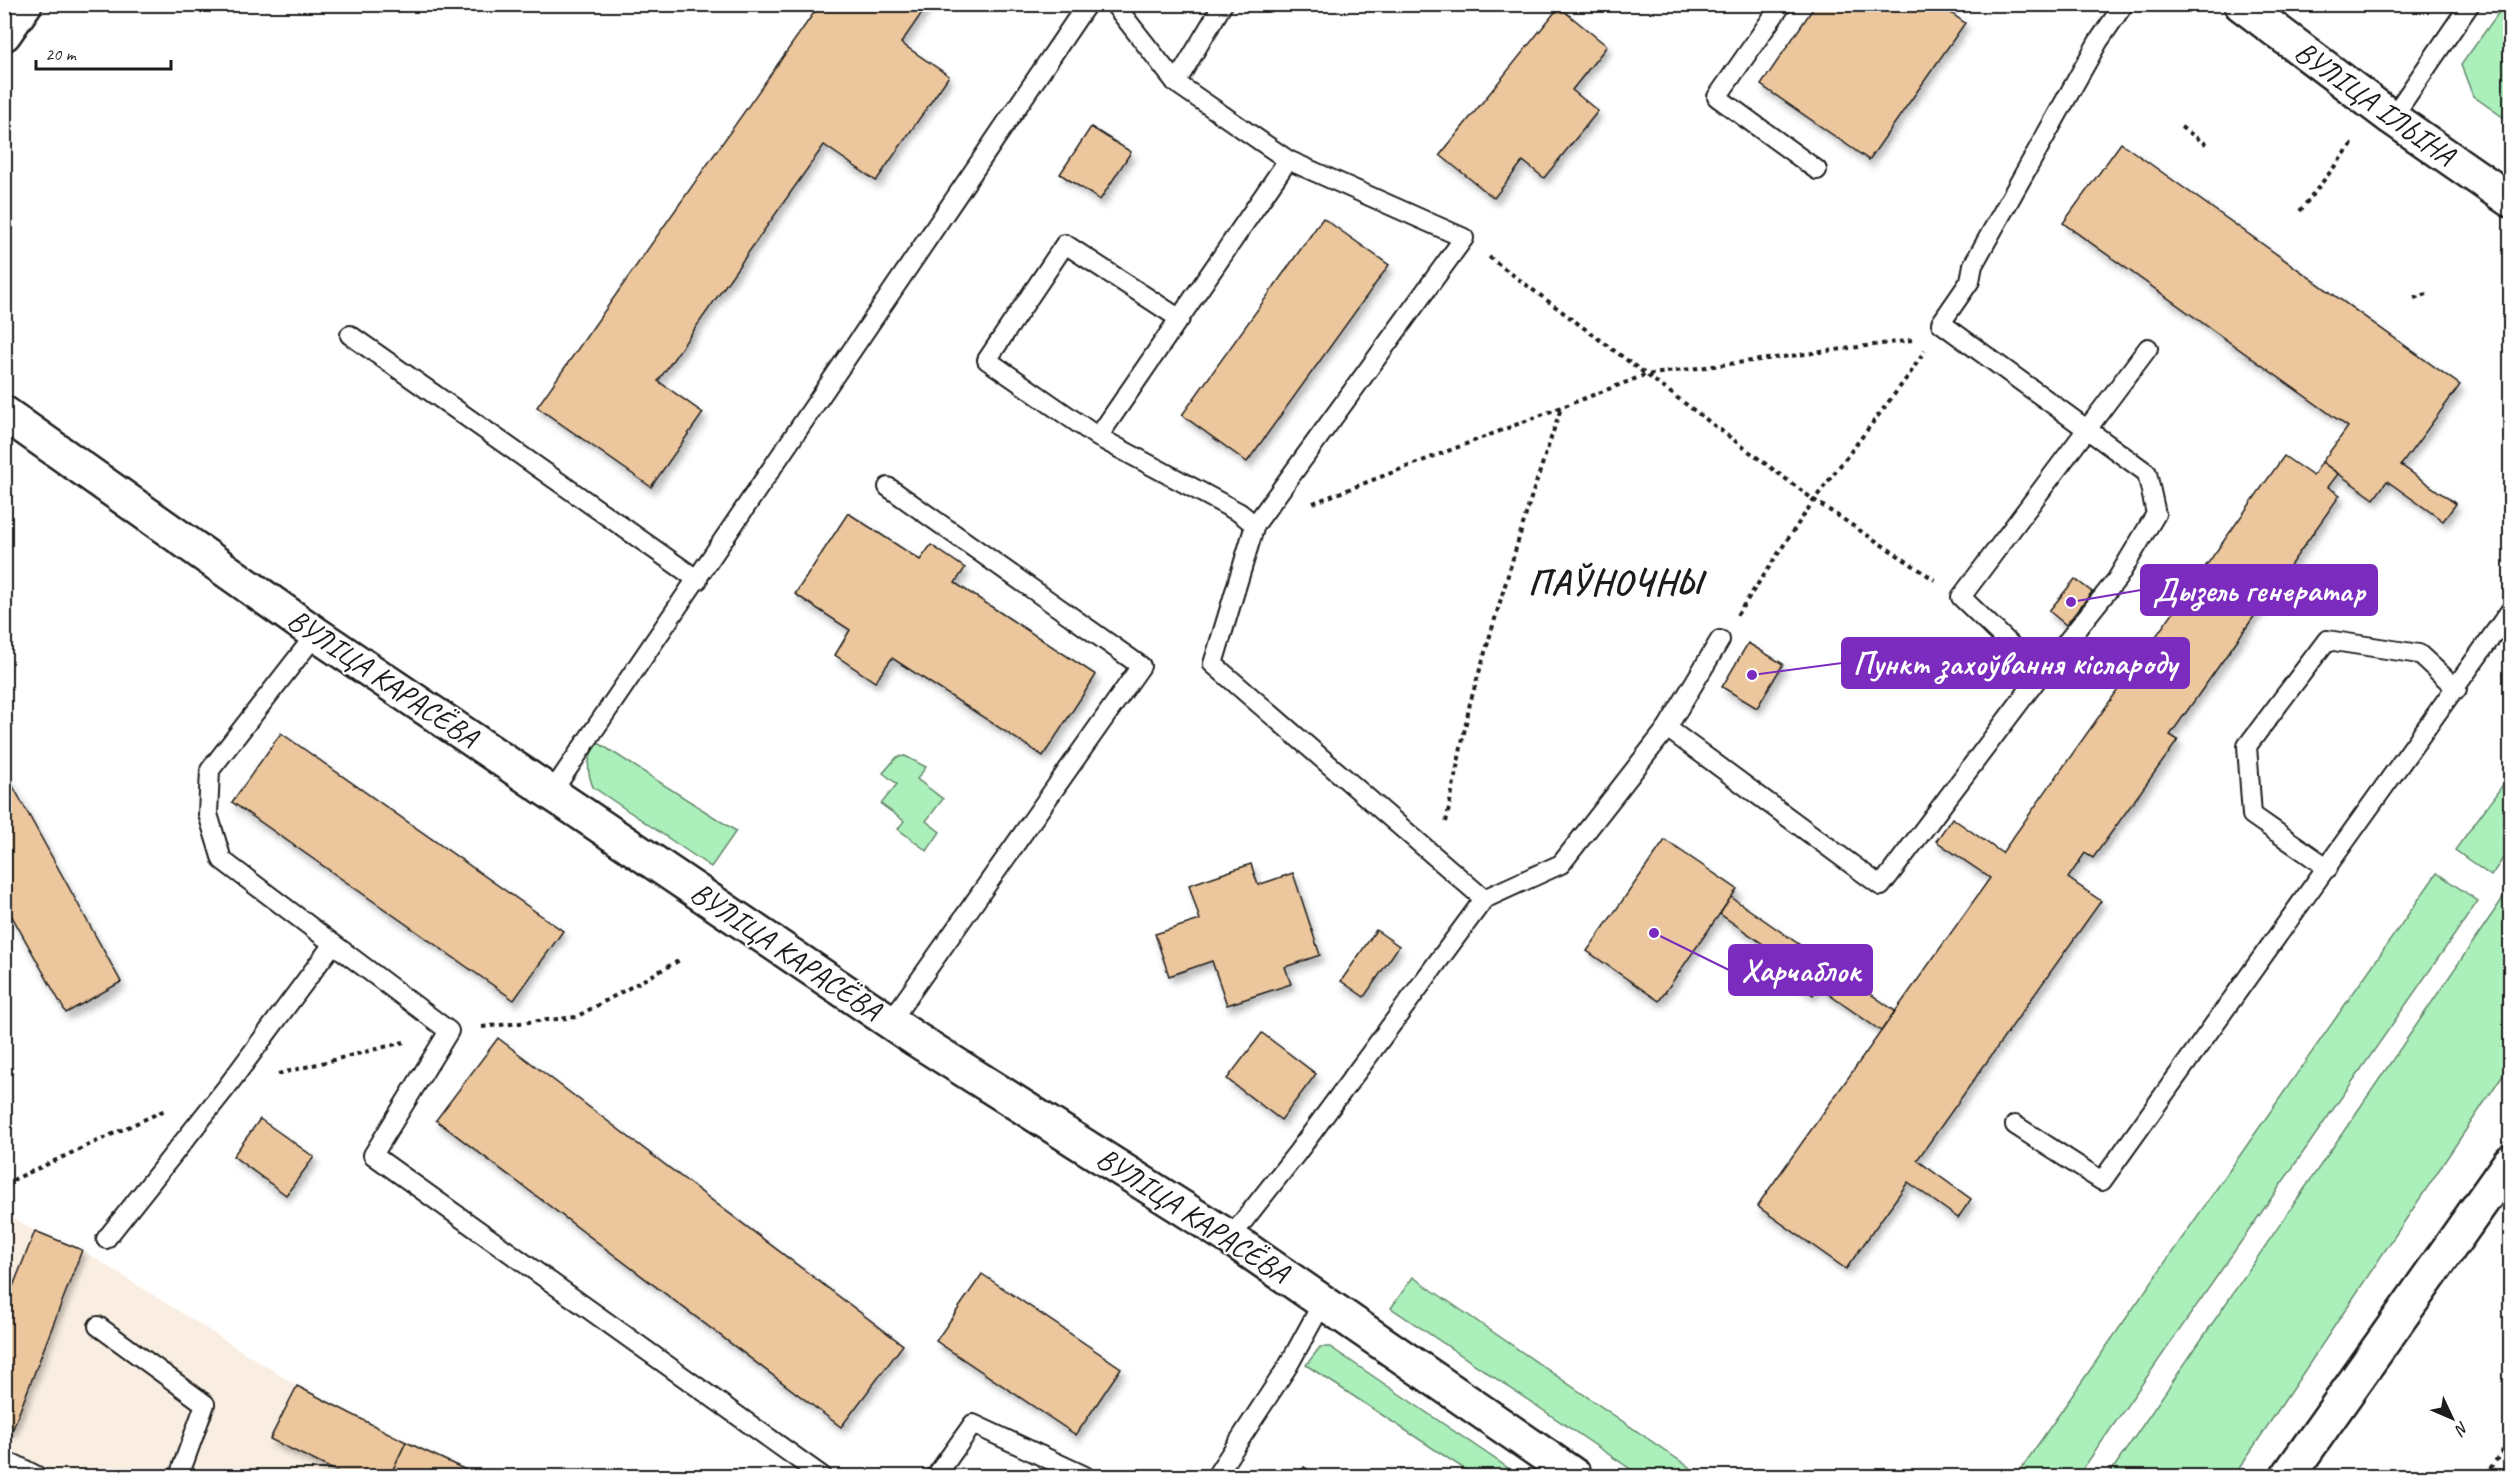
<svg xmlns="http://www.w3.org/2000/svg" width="2515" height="1481" font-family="Caveat,sans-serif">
	<defs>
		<filter id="shadow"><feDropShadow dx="3.5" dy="6" stdDeviation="3" flood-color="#0004"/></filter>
	</defs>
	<rect width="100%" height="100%" fill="#fff"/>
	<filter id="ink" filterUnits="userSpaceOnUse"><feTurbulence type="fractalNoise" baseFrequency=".0167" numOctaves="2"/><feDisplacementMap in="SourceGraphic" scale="12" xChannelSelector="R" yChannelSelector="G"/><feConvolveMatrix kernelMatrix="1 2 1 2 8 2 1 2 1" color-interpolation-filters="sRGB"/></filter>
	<g filter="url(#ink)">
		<polygon fill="#f9eee1" points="15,1219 35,1231 82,1250 297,1386 479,1476 5,1476 4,1224"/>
		<g fill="#abf0bb" stroke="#64866c" stroke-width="1.5">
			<polygon points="2504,5 2510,5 2510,122 2473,96 2461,65"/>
			<path d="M597 742 736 831 711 867 593 787C586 770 587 758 597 742Z"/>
			<polygon points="905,756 926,767 917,779 943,799 926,821 940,832 927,851 898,829 904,821 881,804 897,784 883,773 897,757"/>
			<polygon points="2510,775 2510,848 2491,876 2455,850"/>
			<polygon points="2437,873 2478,901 2078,1476 2016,1476"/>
			<polygon points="2510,888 2510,1064 2234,1476 2108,1476"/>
			<polygon points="1413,1277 1702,1476 1641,1476 1391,1308"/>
			<polygon points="1320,1347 1330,1347 1520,1476 1475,1476 1306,1365"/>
		</g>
		<g fill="#ecc69c" stroke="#1c1c1c" stroke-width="1.5" filter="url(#shadow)">
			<polygon points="820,4 928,4 901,43 949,76 876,181 824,145 658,381 703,413 651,487 537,407"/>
			<polygon points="1816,4 1938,4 1965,23 1869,160 1761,85"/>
			<polygon points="1559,7 1607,46 1572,90 1598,111 1544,178 1523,161 1494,198 1440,155"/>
			<polygon points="1091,127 1131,152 1100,200 1060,174"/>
			<polygon points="2121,143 2460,385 2401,465 2456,504 2443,521 2387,481 2374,499 2322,462 2348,427 2063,223"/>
			<polygon points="1323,218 1389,265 1247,462 1182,415"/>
			<polygon points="2284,456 2313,476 2322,462 2338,474 2328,487 2340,495 2170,735 2178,740 2093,858 2085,853 2068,878 2101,901 1917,1160 1971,1199 1958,1218 1908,1182 1846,1269 1757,1206 1990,878 1936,841 1952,818 2002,853"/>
			<polygon points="848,513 920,560 931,545 965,568 955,583 1096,675 1043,756 892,658 875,682 835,655 850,630 795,594"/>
			<polygon points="2075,579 2092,592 2066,625 2049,611"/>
			<polygon points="1748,643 1783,664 1757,708 1722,687"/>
			<polygon points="281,733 563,931 514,1000 232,802"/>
			<polygon points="4,770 121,982 66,1013 4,902"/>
			<polygon points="1665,840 1737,889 1659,1001 1587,951"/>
			<polygon points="1251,864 1258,885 1293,873 1320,955 1285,967 1291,984 1227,1005 1212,961 1169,976 1155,934 1200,920 1189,885"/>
			<polygon points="1731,897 1895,1011 1881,1031 1818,987 1813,995 1785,976 1793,965 1720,914"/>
			<polygon points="1376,930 1399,946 1364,997 1341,981"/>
			<polygon points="1262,1033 1316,1074 1281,1120 1227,1079"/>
			<polygon points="498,1038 903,1345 841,1427 436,1120"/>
			<polygon points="260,1119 314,1157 286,1195 233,1156"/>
			<polygon points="35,1231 82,1250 12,1431 4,1428 4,1309"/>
			<polygon points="982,1274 1121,1368 1076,1435 936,1341"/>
			<polygon points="297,1386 406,1442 390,1476 346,1476 270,1439"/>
			<polygon points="406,1442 479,1476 390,1476"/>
			<polygon points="1304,1467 1318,1476 1297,1476"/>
		</g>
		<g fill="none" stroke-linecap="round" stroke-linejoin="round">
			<g stroke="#1c1c1c" stroke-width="22">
				<g id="lane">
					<polyline points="1114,4 1176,83 1223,4"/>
					<polyline points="1782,4 1717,97 1817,170"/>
					<polyline points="1176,83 1288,160 1464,238 1255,525 1213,664 1484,899"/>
					<polyline points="2392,118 2470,4"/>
					<polyline points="350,335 698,580"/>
					<polyline points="1098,437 987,360 1065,244 1180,319"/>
					<polyline points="888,487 1141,666 890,1022"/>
					<polyline points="1255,525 1240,513 1098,437 1288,160"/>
					<polyline points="316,634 210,770 208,814 222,860 449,1031 373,1155 822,1476"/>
					<polyline points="2041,674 1961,597 2148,348"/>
					<polyline points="1667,728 1881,886 2041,674 2117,579 2156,514 2147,473 1941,323 1970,281 1973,265 2098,42 2124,4"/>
					<polyline points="552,792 1087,4"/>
					<polyline points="2328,868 2252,815 2247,746 2327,640 2419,654 2457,689"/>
					<polyline points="2015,1125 2102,1181 2510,611"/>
					<polyline points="1230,1238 1297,1153 1484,899 1561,864 1667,728 1720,640"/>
					<polyline points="106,1239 226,1088 333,944"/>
					<polyline points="98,1326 205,1404 179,1476"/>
					<polyline points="16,1465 37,1476"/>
					<polyline points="936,1476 973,1424 1085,1476"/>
					<polyline points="1216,1476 1288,1366 1324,1300"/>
				</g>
			</g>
			<g stroke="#1c1c1c" stroke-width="38">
				<g id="secondary">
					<polyline points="2241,4 2392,118 2510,200"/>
					<polyline points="4,34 25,4"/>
					<polyline points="4,413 316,634 917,1040 1230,1238 1575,1476"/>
					<polyline points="2288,1476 2510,1162"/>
				</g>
			</g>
			<g stroke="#1c1c1c" stroke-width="4" stroke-dasharray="4.5 4.5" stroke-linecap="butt">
				<polyline points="2181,127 2206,144"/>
				<polyline points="2300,211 2355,140"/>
				<polyline points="1489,257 1814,500 1935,580"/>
				<polyline points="2414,298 2430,293"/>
				<polyline points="1313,503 1645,375 1912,340"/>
				<polyline points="1737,615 1814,500 1909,375 1925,350"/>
				<polyline points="1446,822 1470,703 1530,501 1561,408"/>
				<polyline points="482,1027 576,1017 680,960"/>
				<polyline points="278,1074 404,1042"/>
				<polyline points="4,1184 165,1110"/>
				<polyline points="2485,1476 2510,1440"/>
			</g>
			<use href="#lane" stroke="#fff" stroke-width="18"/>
			<use href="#secondary" stroke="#fff" stroke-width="33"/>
		</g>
	</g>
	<g text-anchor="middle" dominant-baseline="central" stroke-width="4.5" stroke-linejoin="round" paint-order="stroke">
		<g font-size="30" fill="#1c1c1c" stroke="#fff">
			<text transform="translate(2375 103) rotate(36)">ВУЛІЦА ІЛЬІНА</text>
			<text transform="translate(383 678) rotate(34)">ВУЛІЦА КАРАСЁВА</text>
			<text transform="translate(786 951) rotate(34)">ВУЛІЦА КАРАСЁВА</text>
			<text transform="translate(1193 1215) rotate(33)">ВУЛІЦА КАРАСЁВА</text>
		</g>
		<g font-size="36" font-weight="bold" letter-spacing="1.5" fill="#1c1c1c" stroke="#fff">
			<text x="1615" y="582">ПАЎНОЧНЫ</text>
		</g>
	</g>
	<path fill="none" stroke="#7b2cbf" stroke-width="2" d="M2071 602L2141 590M1752 675L1842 663M1654 933L1729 970"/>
	<g fill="#7b2cbf" stroke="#fff" stroke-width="2">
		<circle cx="2071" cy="602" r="6"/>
		<circle cx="1752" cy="675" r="6"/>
		<circle cx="1654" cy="933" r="6"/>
	</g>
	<g fill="#7b2cbf" stroke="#7b2cbf" stroke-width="2">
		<rect x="2141" y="565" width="236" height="50" rx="6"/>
		<rect x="1842" y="638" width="347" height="50" rx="6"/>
		<rect x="1729" y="945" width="143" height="50" rx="6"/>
	</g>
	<g font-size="32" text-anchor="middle" font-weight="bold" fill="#fff">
		<text x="2259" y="601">Дызель генератар</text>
		<text x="2015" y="674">Пункт захоўвання кіслароду</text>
		<text x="1801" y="981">Харчаблок</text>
	</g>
	<rect width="2515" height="1481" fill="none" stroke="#fff" stroke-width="24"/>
	<rect x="12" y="12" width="2491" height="1457" fill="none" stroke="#1c1c1c" stroke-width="2" filter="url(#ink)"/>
	<g transform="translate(2452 1418) rotate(134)" stroke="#ffffff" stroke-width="4.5" paint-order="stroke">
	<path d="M0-4.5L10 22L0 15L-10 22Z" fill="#1c1c1c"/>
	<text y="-9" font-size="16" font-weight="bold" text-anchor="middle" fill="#1c1c1c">N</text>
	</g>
	<path d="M36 60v9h135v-9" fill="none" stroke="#1c1c1c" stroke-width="3"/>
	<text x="45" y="60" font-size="18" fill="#1c1c1c" stroke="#ffffff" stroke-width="4.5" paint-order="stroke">20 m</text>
</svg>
